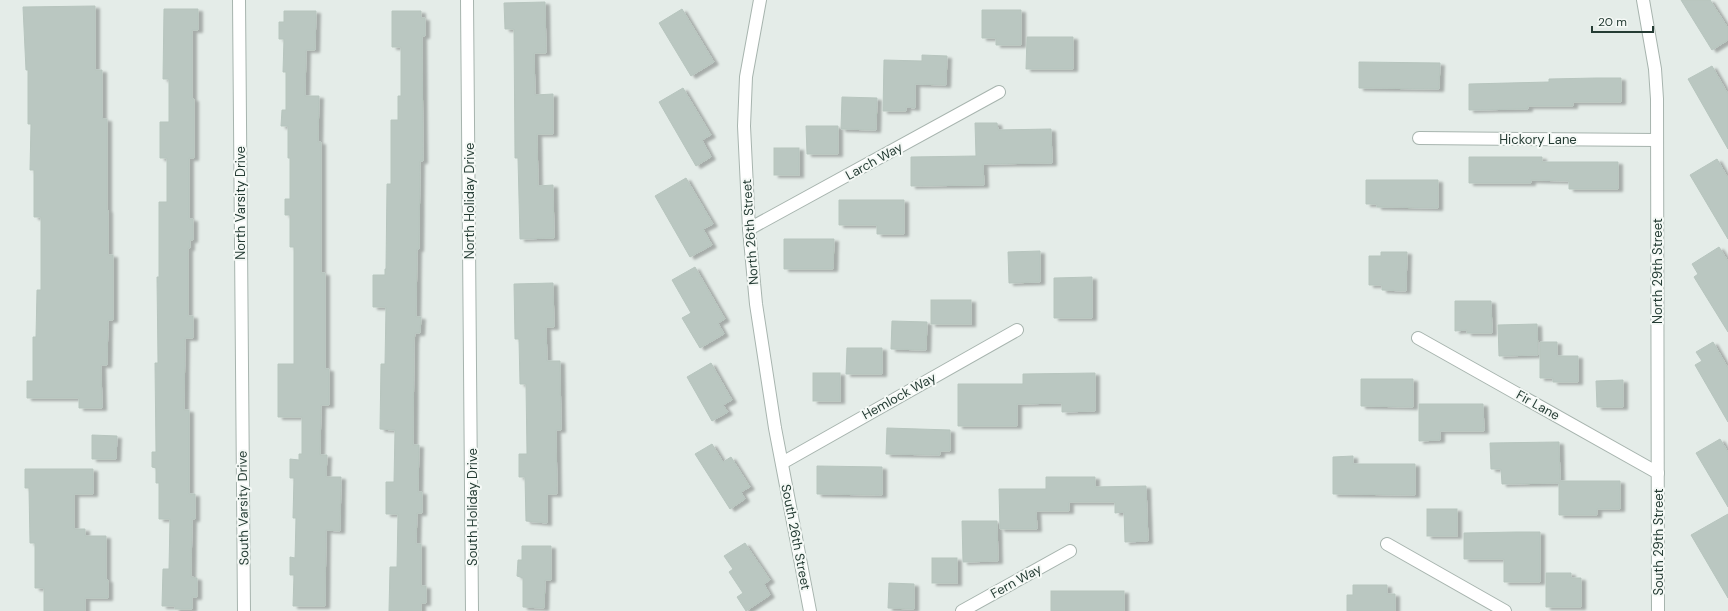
<svg xmlns="http://www.w3.org/2000/svg" width="1728" height="611" font-family="'DM Sans',sans-serif">
	<defs>
		<filter id="shadow"><feDropShadow dx="4.5" dy="2.5" stdDeviation="1" flood-color="#0004"/></filter>
	</defs>
	<rect width="100%" height="100%" fill="#e4ece8"/>
	<g fill="#bac7c1" stroke="#b7c5be" filter="url(#shadow)">
		<polygon points="1681,0 1710,0 1728,28 1728,40 1712,50"/>
		<polygon points="545,2 546,53 534,53 535,95 553,94 553,134 537,134 538,186 553,185 554,238 520,239 518,158 515,158 514,29 505,29 504,3"/>
		<polygon points="95,6 95,70 102,70 102,116 103,119 107,119 107,210 108,210 108,255 113,255 113,320 108,320 107,365 101,365 102,408 79,408 79,398 27,398 27,381 33,381 33,337 36,337 37,290 41,290 41,217 34,217 34,170 30,170 31,124 28,124 28,70 26,70 23,7"/>
		<polygon points="164,9 198,9 198,30 192,30 192,99 194,99 194,158 189,158 189,219 193,219 193,240 190,240 190,248 188,248 188,316 193,316 193,338 185,338 184,410 189,410 189,494 195,494 195,519 192,519 191,577 197,578 197,597 192,597 192,609 175,609 175,606 162,606 163,569 169,569 170,519 159,519 159,483 156,483 156,468 152,467 152,452 156,452 155,363 158,363 157,277 159,277 159,202 167,202 167,158 160,158 160,122 169,122 169,79 163,79"/>
		<polygon points="682,9 714,62 691,76 659,23"/>
		<polygon points="982,10 1021,10 1021,45 996,45 996,38 982,38"/>
		<polygon points="284,11 316,11 315,50 306,50 305,96 319,96 318,142 321,142 321,273 325,273 325,369 329,369 329,405 321,405 320,455 327,455 326,477 341,477 340,531 326,530 325,606 293,606 294,575 290,575 290,557 295,558 296,518 293,518 294,478 290,478 290,459 299,460 299,454 302,454 302,417 278,417 278,364 294,364 294,247 290,247 290,215 285,215 285,199 290,199 290,158 288,158 288,126 281,126 282,110 286,110 286,72 283,72 284,39 279,39 279,22 284,22"/>
		<polygon points="392,11 421,11 421,18 425,18 425,36 422,36 423,161 420,161 419,249 417,249 416,317 421,317 420,333 415,333 414,341 413,445 419,445 418,492 422,492 422,513 417,513 416,544 421,544 421,586 426,586 426,603 421,603 421,611 389,611 390,567 397,567 398,514 386,514 386,482 394,482 395,430 380,429 381,364 385,364 386,307 373,307 373,275 385,275 385,269 386,269 387,184 391,184 391,120 398,120 398,96 401,96 401,47 392,47"/>
		<polygon points="1027,37 1073,37 1073,69 1026,69"/>
		<polygon points="922,55 947,56 946,85 915,84 915,108 906,107 906,111 883,111 884,60 922,61"/>
		<polygon points="1359,62 1440,63 1439,89 1359,88"/>
		<polygon points="1712,66 1728,94 1728,149 1688,79"/>
		<polygon points="1596,78 1621,78 1621,102 1573,102 1573,106 1528,106 1528,109 1469,110 1469,84 1549,82 1549,79"/>
		<polygon points="683,88 711,135 702,140 711,157 696,166 659,102"/>
		<polygon points="842,97 877,98 876,130 841,129"/>
		<polygon points="975,123 997,123 998,130 1051,129 1052,163 983,164 984,185 911,186 911,157 976,156"/>
		<polygon points="806,126 838,126 838,154 807,154"/>
		<rect x="774" y="148" width="25" height="27"/>
		<polygon points="1469,157 1542,157 1542,162 1618,162 1618,189 1569,189 1569,181 1531,180 1531,183 1469,183"/>
		<polygon points="1717,159 1728,178 1728,239 1690,175"/>
		<polygon points="686,178 713,224 703,229 712,245 690,257 655,196"/>
		<polygon points="1366,180 1438,180 1438,208 1377,207 1377,204 1366,204"/>
		<polygon points="839,200 904,200 904,234 877,234 877,225 839,225"/>
		<polygon points="784,239 834,239 833,269 784,269"/>
		<polygon points="1719,247 1728,261 1728,332 1694,277 1698,274 1692,264"/>
		<polygon points="1040,251 1040,282 1009,283 1008,252"/>
		<polygon points="1381,252 1407,252 1406,291 1382,290 1382,285 1369,285 1369,256 1381,256"/>
		<polygon points="695,267 725,319 718,323 724,334 700,348 682,318 691,313 672,280"/>
		<polygon points="1092,277 1092,318 1054,318 1054,278"/>
		<polygon points="553,283 554,327 546,327 547,361 560,361 561,430 556,430 557,494 547,494 547,523 526,521 525,477 519,477 519,454 527,454 526,384 520,384 519,339 515,339 514,284"/>
		<rect x="931" y="300" width="40" height="24"/>
		<polygon points="1455,301 1491,301 1492,333 1467,333 1467,330 1455,331"/>
		<polygon points="892,321 927,322 926,350 891,349"/>
		<polygon points="1537,324 1538,355 1499,356 1498,325"/>
		<polygon points="1540,342 1557,342 1557,356 1578,356 1578,382 1553,382 1553,378 1540,378"/>
		<polygon points="1713,342 1728,368 1728,422 1695,365 1702,361 1696,352"/>
		<polygon points="847,348 882,348 882,374 846,374"/>
		<polygon points="711,363 732,400 723,405 728,412 712,421 687,377"/>
		<rect x="813" y="373" width="27" height="28"/>
		<polygon points="1095,373 1095,411 1062,412 1062,403 1017,404 1017,426 958,426 958,384 1023,384 1023,374"/>
		<polygon points="1361,379 1413,379 1413,407 1361,406"/>
		<polygon points="1623,380 1623,407 1597,407 1596,381"/>
		<polygon points="1419,404 1483,404 1484,431 1440,431 1440,440 1419,441"/>
		<polygon points="887,428 950,430 950,451 940,451 940,455 886,454"/>
		<polygon points="92,435 117,436 116,459 92,459"/>
		<polygon points="1720,439 1728,452 1728,507 1696,453"/>
		<polygon points="1559,442 1560,481 1620,481 1620,509 1597,509 1597,515 1559,515 1559,483 1502,484 1501,469 1491,469 1490,443"/>
		<polygon points="712,444 723,462 731,457 750,487 741,492 745,499 730,509 695,454"/>
		<polygon points="1353,456 1353,464 1415,464 1415,495 1333,494 1333,457"/>
		<polygon points="817,466 882,467 882,495 817,494"/>
		<polygon points="25,469 93,469 93,494 74,494 74,529 85,529 85,536 106,536 106,580 108,580 108,598 85,598 85,611 44,611 44,588 35,588 35,543 30,543 29,488 25,488"/>
		<polygon points="1046,477 1095,477 1095,487 1146,486 1148,541 1125,542 1124,512 1115,513 1115,502 1069,502 1069,511 1036,511 1037,529 1000,529 999,489 1046,489"/>
		<rect x="1427" y="509" width="30" height="27"/>
		<polygon points="1728,514 1728,598 1691,535"/>
		<polygon points="962,521 997,521 998,561 963,562"/>
		<polygon points="1516,532 1540,532 1540,582 1504,582 1504,559 1464,559 1464,533"/>
		<polygon points="745,543 770,580 764,584 770,595 746,611 737,597 743,593 729,572 733,569 724,556"/>
		<polygon points="522,546 551,546 551,580 545,580 544,608 523,607 523,578 517,576 518,560 522,560"/>
		<rect x="932" y="558" width="25" height="25"/>
		<polygon points="1546,573 1571,573 1571,578 1581,578 1581,607 1546,607"/>
		<polygon points="889,583 914,584 914,609 888,608"/>
		<polygon points="1353,585 1387,585 1387,594 1395,594 1395,611 1347,611 1347,595 1353,595"/>
		<rect x="1051" y="591" width="73" height="20"/>
	</g>
	<g fill="none" stroke-linecap="round" stroke-linejoin="round">
		<g stroke="#a7b4ae" stroke-width="14">
			<g id="minor">
				<polyline points="239,0 244,611"/>
				<polyline points="467,0 472,611"/>
				<polyline points="760,0 746,77 744,126 749,229 756,304 775,428 810,611"/>
				<polyline points="1643,0 1655,69 1657,99 1658,611"/>
				<polyline points="1419,138 1657,140"/>
				<polyline points="749,229 999,92"/>
				<polyline points="1418,338 1658,473"/>
				<polyline points="782,463 1017,330"/>
				<polyline points="1387,544 1505,611"/>
				<polyline points="962,611 1070,551"/>
			</g>
		</g>
		<use href="#minor" stroke="#fff" stroke-width="12"/>
	</g>
	<g text-anchor="middle" dominant-baseline="central" stroke-width="4" stroke-linejoin="round" paint-order="stroke">
		<g font-size="13" fill="#253c34" stroke="#f5f9f6">
			<text x="1538" y="139">Hickory Lane</text>
			<text transform="translate(874 161) rotate(-29)">Larch Way</text>
			<text transform="translate(469 201) rotate(-90)">North Holiday Drive</text>
			<text transform="translate(240 203) rotate(-90)">North Varsity Drive</text>
			<text transform="translate(750 232) rotate(-94)">North 26th Street</text>
			<text transform="translate(1657 271) rotate(-90)">North 29th Street</text>
			<text transform="translate(899 396) rotate(-29)">Hemlock Way</text>
			<text transform="translate(1538 405) rotate(29)">Fir Lane</text>
			<text transform="translate(472 507) rotate(-90)">South Holiday Drive</text>
			<text transform="translate(243 508) rotate(-91)">South Varsity Drive</text>
			<text transform="translate(796 537) rotate(79)">South 26th Street</text>
			<text transform="translate(1658 542) rotate(-90)">South 29th Street</text>
			<text transform="translate(1016 581) rotate(-29)">Fern Way</text>
		</g>
	</g>
	<path d="M1592 26v6h61v-6" fill="none" stroke="#253c34" stroke-width="2"/>
	<text x="1598" y="26" font-size="12" fill="#253c34" stroke="#f5f9f6" stroke-width="3" paint-order="stroke">20 m</text>
</svg>
